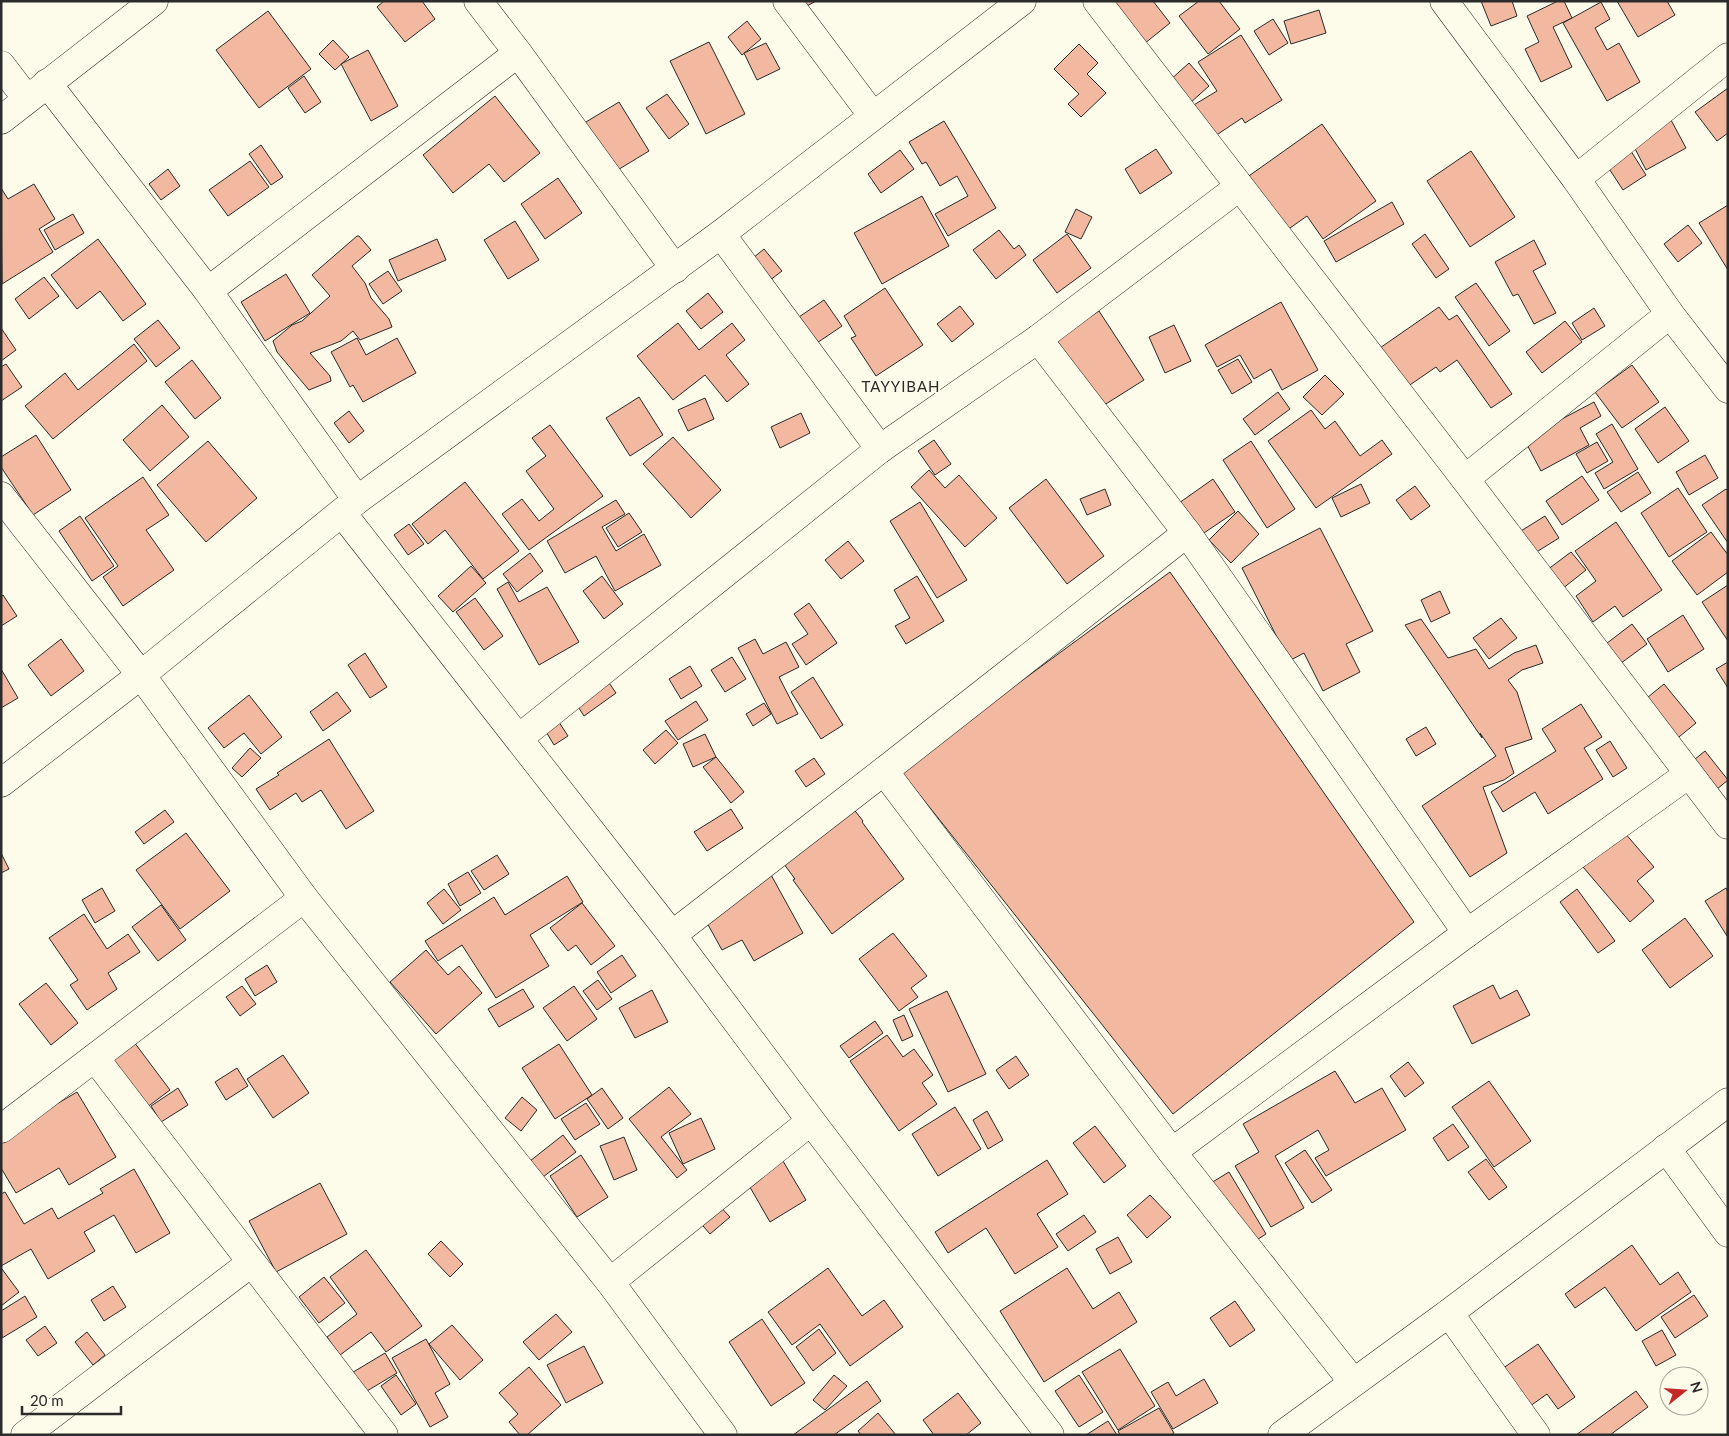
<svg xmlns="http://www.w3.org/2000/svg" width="1729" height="1436" font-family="Lato,sans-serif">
	<rect width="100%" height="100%" fill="#fdfbea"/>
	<g fill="#f2b8a0" stroke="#2b2b2b">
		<polygon points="384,1 422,1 435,19 405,42 377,7"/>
		<polygon points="793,1 816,1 798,11"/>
		<polygon points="1103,1 1153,1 1170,23 1139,48"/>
		<polygon points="1199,1 1219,1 1240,29 1208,54 1179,16"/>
		<polygon points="1481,1 1512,1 1517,16 1491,26"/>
		<polygon points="1558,1 1564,1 1572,18 1553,27 1572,67 1541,82 1525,49 1539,42 1527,16"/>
		<polygon points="1617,1 1667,1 1675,15 1638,37"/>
		<polygon points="1601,2 1610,19 1595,28 1607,50 1619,43 1640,82 1607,101 1563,23"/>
		<polygon points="1319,10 1326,33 1291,44 1284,21"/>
		<polygon points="268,11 311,69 259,108 216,50"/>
		<polygon points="1273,19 1288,43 1269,55 1254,31"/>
		<polygon points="747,21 761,39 742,55 728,37"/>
		<polygon points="1241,35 1282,100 1245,123 1242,118 1212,138 1192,106 1217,91 1198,62"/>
		<polygon points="333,40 349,57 335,70 319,54"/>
		<polygon points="709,42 745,114 706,134 670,61"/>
		<polygon points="766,43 780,69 757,80 744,53"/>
		<polygon points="1079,44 1098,63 1087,74 1106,93 1081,117 1068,104 1079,94 1054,69"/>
		<polygon points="368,50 398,106 371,121 341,64"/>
		<polygon points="1189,63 1209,86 1190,103 1169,81"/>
		<polygon points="304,76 321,102 305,113 288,88"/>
		<polygon points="1728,88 1728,133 1717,141 1695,112"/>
		<polygon points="667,94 689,124 669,139 646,108"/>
		<polygon points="495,96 540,153 504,182 489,164 453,193 423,155"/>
		<polygon points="619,102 649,151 611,174 581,125"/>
		<polygon points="1671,120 1686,148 1646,170 1631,141"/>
		<polygon points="944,121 996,208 948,236 935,214 968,196 957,176 940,186 926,162 922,164 909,142"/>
		<polygon points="1322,124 1376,201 1323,239 1307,216 1283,233 1246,178"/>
		<polygon points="261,145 283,177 271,185 249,154"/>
		<polygon points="1629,148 1646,175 1623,190 1606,164"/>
		<polygon points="1156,149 1172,173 1140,194 1125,169"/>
		<polygon points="900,150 914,169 881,193 868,174"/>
		<polygon points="1471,151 1515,217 1470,247 1427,181"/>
		<polygon points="250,161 269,187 228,216 209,190"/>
		<polygon points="168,169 180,186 161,200 149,184"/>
		<polygon points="558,178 582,213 545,239 521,204"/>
		<polygon points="34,184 55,219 39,229 53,252 2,284 1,188 8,199"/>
		<polygon points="922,196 949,246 882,284 854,233"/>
		<polygon points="1392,202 1404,224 1336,262 1324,241"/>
		<polygon points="1728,205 1728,270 1699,223"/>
		<polygon points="1076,209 1092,217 1081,239 1065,232"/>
		<polygon points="73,214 84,233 55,250 44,230"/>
		<polygon points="515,221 539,260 508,279 484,240"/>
		<polygon points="1688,225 1702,243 1678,262 1664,244"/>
		<polygon points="999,230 1014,249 1019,245 1026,255 996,279 973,250"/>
		<polygon points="1067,234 1091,268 1057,293 1033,260"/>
		<polygon points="1425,234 1449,269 1436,278 1412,244"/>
		<polygon points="357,236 359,236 371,250 352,266 365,283 371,298 389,319 392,327 360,340 353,331 341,341 310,353 330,376 331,381 309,390 277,352 273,341 292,325 302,321 330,296 312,275"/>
		<polygon points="98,239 146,304 123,321 100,291 77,309 51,275"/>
		<polygon points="437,239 446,260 398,281 389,260"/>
		<polygon points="1534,240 1546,264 1533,271 1556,313 1534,324 1518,294 1513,296 1495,262"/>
		<polygon points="764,249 782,271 765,284 748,262"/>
		<polygon points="388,271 402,291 383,304 369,284"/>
		<polygon points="286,274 310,313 265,341 241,302"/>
		<polygon points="44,277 59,296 29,319 15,299"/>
		<polygon points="1476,283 1510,331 1489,346 1455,297"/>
		<polygon points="885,288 923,345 876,376 851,338 856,336 844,316"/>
		<polygon points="708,293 723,312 701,329 686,311"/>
		<polygon points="824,300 842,326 808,349 790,323"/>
		<polygon points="1281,302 1318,370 1282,390 1271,369 1254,379 1240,355 1217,367 1205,345"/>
		<polygon points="960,306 974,324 952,342 937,324"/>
		<polygon points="1439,307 1449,320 1457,315 1512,394 1491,408 1457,360 1440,372 1436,367 1404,389 1377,350"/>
		<polygon points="1594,308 1605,326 1582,340 1572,323"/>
		<polygon points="1099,311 1144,380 1101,407 1056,339"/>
		<polygon points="158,320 180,348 156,367 134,339"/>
		<polygon points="1565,321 1582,342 1542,373 1526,352"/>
		<polygon points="678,323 699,350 732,323 745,340 726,355 749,384 727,402 705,375 673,400 637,356"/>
		<polygon points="1174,325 1191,361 1165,373 1149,337"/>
		<polygon points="1,328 16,350 1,361"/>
		<polygon points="357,338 366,355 397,338 416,373 363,402 353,385 350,387 331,352"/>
		<polygon points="134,344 147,361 53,439 25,406 65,373 78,390"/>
		<polygon points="1238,359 1252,382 1232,394 1218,370"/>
		<polygon points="192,360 221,398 195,419 165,382"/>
		<polygon points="6,364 22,387 1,401 1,367"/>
		<polygon points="1632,365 1659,402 1622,428 1595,392"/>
		<polygon points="1325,375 1344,394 1322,415 1303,397"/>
		<polygon points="1278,392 1290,409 1255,435 1243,419"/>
		<polygon points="639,397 663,435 630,456 606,418"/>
		<polygon points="705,398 714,419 688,431 678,410"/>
		<polygon points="1594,402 1601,416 1580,428 1589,445 1541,471 1524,439"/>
		<polygon points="162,405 189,437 150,471 123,440"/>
		<polygon points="1665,407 1689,441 1658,463 1635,429"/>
		<polygon points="1311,410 1325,429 1335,421 1360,456 1382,440 1392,454 1316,508 1268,441"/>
		<polygon points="349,411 364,431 349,443 334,423"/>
		<polygon points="801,413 810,433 780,448 771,427"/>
		<polygon points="1612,424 1638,469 1604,489 1595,473 1613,462 1596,434"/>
		<polygon points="550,425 603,496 529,550 502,514 522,499 539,521 554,509 526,471 546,456 532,438"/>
		<polygon points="36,435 71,490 33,515 1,467 1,457"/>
		<polygon points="673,437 721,490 691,518 643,464"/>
		<polygon points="934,440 951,464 935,475 918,451"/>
		<polygon points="208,441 257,498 206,542 157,485"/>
		<polygon points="1251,441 1295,509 1267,528 1223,460"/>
		<polygon points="1597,442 1608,461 1587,473 1576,454"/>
		<polygon points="1705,455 1718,478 1689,495 1676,472"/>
		<polygon points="929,470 945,488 959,475 997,518 965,547 911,487"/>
		<polygon points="1638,472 1651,493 1621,512 1607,492"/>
		<polygon points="1582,476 1599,500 1562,525 1546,501"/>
		<polygon points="143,477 169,515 146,530 174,570 123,606 103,577 118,566 85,518"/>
		<polygon points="1046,479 1104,556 1067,584 1009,508"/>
		<polygon points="1213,479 1235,512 1201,535 1179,503"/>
		<polygon points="465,482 519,551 483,579 445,530 428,544 412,524"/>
		<polygon points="1361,484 1370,503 1341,517 1332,498"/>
		<polygon points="1415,486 1430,506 1411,520 1396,500"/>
		<polygon points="1678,488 1707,532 1669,557 1641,513"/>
		<polygon points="1105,489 1111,505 1087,515 1080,499"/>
		<polygon points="1726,489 1728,491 1728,543 1702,505"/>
		<polygon points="616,500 625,514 602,527 616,551 644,534 661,565 615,591 596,556 565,573 547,541"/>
		<polygon points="920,502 967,580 937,598 890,521"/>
		<polygon points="1238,511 1259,534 1231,563 1209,540"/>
		<polygon points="629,513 642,532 618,547 606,528"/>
		<polygon points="80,516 114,566 92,581 59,531"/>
		<polygon points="1545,516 1559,538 1530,556 1516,534"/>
		<polygon points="1616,522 1662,590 1623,617 1615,606 1593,622 1576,596 1596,581 1575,551"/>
		<polygon points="409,524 424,544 408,555 394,535"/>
		<polygon points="1320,528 1373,631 1346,644 1360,672 1323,691 1304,653 1289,661 1242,568"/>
		<polygon points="1711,532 1728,555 1728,572 1697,595 1672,561"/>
		<polygon points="848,541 864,561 841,579 825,560"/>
		<polygon points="1571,552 1586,570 1562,589 1547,570"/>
		<polygon points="530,553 543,571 517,592 503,574"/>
		<polygon points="471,566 486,583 453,612 438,596"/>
		<polygon points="1170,572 1414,922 1173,1114 900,770"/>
		<polygon points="602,576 623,604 604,619 583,591"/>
		<polygon points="917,576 944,621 906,644 895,626 910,618 894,590"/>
		<polygon points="508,582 519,602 547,587 579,642 539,665 497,589"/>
		<polygon points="1728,585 1728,641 1702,602"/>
		<polygon points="1440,591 1450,613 1431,622 1421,600"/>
		<polygon points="3,595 17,616 1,626 1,597"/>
		<polygon points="475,598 503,636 484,650 456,612"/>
		<polygon points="809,603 837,643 806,665 792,644 808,634 794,614"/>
		<polygon points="1683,615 1704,649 1668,672 1647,639"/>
		<polygon points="1501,618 1517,638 1489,659 1473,638"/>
		<polygon points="1421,619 1448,658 1476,649 1489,669 1514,653 1536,645 1543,663 1522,670 1508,680 1517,692 1532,739 1505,748 1514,773 1504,780 1483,787 1507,853 1470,877 1422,806 1496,756 1480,733 1482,738 1405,625"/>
		<polygon points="1632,624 1647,644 1613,669 1598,650"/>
		<polygon points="61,639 84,671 51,696 28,665"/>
		<polygon points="755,639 763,654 786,642 799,667 779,677 798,714 777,724 738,648"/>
		<polygon points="365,653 387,687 370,698 348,665"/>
		<polygon points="732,657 746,679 725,692 711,670"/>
		<polygon points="1728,662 1728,688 1716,669"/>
		<polygon points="690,666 702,686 681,699 669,679"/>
		<polygon points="1,669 18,698 1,708"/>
		<polygon points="605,677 616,693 584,716 573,699"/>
		<polygon points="813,677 843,725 821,739 791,692"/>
		<polygon points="1664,684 1696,723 1674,741 1642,702"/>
		<polygon points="337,692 351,711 323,731 310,712"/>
		<polygon points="249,695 282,737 261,754 244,733 224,748 208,728"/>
		<polygon points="696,701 708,720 678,740 665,721"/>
		<polygon points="764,703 771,714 753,726 746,714"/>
		<polygon points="1581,704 1602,737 1584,748 1603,779 1548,814 1535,792 1503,812 1491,792 1556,751 1542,729"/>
		<polygon points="555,716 568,736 554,745 542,725"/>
		<polygon points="1426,727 1436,744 1416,756 1406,739"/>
		<polygon points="666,730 678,743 655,764 643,750"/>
		<polygon points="705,734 716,757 693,767 683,744"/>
		<polygon points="329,739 374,811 346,829 321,790 302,802 296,793 270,810 256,789 279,775 277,773"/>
		<polygon points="1610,741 1627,768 1613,777 1596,750"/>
		<polygon points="250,748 261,758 242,777 232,768"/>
		<polygon points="1705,751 1728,780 1711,794 1689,764"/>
		<polygon points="716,757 744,792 731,803 703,767"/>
		<polygon points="814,758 825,774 806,787 795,771"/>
		<polygon points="848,802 863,821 862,822 904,879 832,934 793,880 795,879 778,856"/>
		<polygon points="731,809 743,828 707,851 694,832"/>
		<polygon points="165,810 174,822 144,844 135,832"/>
		<polygon points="1624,832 1654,867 1637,881 1654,901 1630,922 1583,867"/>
		<polygon points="186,833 230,891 180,929 136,870"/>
		<polygon points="1,853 9,869 1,873"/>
		<polygon points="497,855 509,874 484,890 471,871"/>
		<polygon points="468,872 481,893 460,906 448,884"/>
		<polygon points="770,873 803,933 754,961 742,940 722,950 701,912"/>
		<polygon points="567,876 583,902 530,935 549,966 496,998 462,945 438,961 425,941 494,897 505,915"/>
		<polygon points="102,888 115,911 95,923 82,900"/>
		<polygon points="1726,888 1728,892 1727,936 1705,901"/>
		<polygon points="444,889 461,910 443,924 427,903"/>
		<polygon points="1577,889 1615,941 1598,953 1560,902"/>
		<polygon points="582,903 615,946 591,965 576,945 568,951 550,928"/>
		<polygon points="161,905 186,940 158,961 132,927"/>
		<polygon points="84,914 107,949 128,934 140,952 108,973 117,989 87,1010 70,985 78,980 49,938"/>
		<polygon points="1685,918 1713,956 1670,988 1642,950"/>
		<polygon points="893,933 927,976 911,988 918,997 899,1011 859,959"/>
		<polygon points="426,950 448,975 459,966 482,993 436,1034 390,982"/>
		<polygon points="622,955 636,976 611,993 597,972"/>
		<polygon points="267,965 277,982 255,996 245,979"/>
		<polygon points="598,980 612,999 597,1010 583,991"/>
		<polygon points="46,983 78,1023 51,1045 19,1004"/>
		<polygon points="1493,985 1500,999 1517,990 1530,1015 1472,1044 1453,1006"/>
		<polygon points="242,986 256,1004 240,1016 226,997"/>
		<polygon points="574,986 597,1019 567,1041 543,1008"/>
		<polygon points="523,989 534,1007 499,1027 488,1009"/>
		<polygon points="652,990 668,1022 635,1038 619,1008"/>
		<polygon points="947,991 986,1074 948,1092 909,1009"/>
		<polygon points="904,1015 913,1036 902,1041 893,1020"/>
		<polygon points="875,1021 883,1033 849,1058 840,1046"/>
		<polygon points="887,1035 903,1057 914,1049 933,1075 922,1083 937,1104 899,1131 850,1061"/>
		<polygon points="134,1042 170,1090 146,1108 110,1060"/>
		<polygon points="559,1044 592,1095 555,1119 522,1068"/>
		<polygon points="283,1055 309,1093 273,1118 247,1079"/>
		<polygon points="1016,1056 1029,1075 1009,1089 996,1070"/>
		<polygon points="1408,1062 1424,1083 1405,1097 1390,1076"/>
		<polygon points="237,1068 248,1086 226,1100 215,1082"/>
		<polygon points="1335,1071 1355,1103 1382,1088 1406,1130 1326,1176 1315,1158 1329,1150 1318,1130 1275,1156 1304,1208 1271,1227 1235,1166 1259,1152 1243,1124"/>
		<polygon points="1489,1081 1531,1141 1494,1167 1452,1107"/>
		<polygon points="669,1087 691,1114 661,1137 687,1170 677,1178 629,1119"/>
		<polygon points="178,1088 188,1105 161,1122 151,1106"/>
		<polygon points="602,1088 623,1118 608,1129 587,1099"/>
		<polygon points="77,1092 116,1157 69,1185 59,1168 16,1193 1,1168 1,1137"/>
		<polygon points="522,1097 537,1110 521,1131 505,1118"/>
		<polygon points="586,1103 600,1124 575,1140 561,1119"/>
		<polygon points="955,1107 981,1149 938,1176 912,1134"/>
		<polygon points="987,1111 1003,1140 988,1149 973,1120"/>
		<polygon points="701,1118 715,1149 683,1164 669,1133"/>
		<polygon points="1453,1124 1469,1147 1448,1161 1433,1138"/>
		<polygon points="1095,1126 1126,1166 1104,1183 1073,1143"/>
		<polygon points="563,1135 576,1152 543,1177 530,1161"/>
		<polygon points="624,1137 637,1170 614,1180 600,1146"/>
		<polygon points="1305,1150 1332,1190 1312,1203 1285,1163"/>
		<polygon points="581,1155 608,1197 577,1217 550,1176"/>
		<polygon points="1486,1159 1507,1187 1489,1200 1468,1172"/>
		<polygon points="1047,1160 1068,1194 1037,1214 1058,1247 1015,1274 986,1228 948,1253 935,1232"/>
		<polygon points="783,1161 806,1200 770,1222 747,1182"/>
		<polygon points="134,1169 170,1233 136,1253 114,1215 84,1232 95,1251 48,1279 31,1249 1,1266 1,1194 5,1192 24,1224 52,1208 58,1219 103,1193 100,1189"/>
		<polygon points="1229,1172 1266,1234 1244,1248 1206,1186"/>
		<polygon points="320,1183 347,1234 276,1272 249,1221"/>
		<polygon points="1150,1195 1171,1217 1147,1238 1127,1215"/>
		<polygon points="716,1202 730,1217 710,1234 697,1219"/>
		<polygon points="1084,1215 1096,1232 1068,1251 1056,1234"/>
		<polygon points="1118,1237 1132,1262 1110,1274 1096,1249"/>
		<polygon points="441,1241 463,1264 450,1277 428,1254"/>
		<polygon points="1632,1245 1660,1285 1678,1272 1691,1292 1636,1331 1605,1287 1575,1308 1565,1294"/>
		<polygon points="366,1250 422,1326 386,1352 371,1332 340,1355 327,1337 357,1314 330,1277"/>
		<polygon points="828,1268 862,1316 884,1300 903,1327 850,1366 820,1324 792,1345 768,1312"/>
		<polygon points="1067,1268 1093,1309 1119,1292 1137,1322 1044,1382 1000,1311"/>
		<polygon points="2,1269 19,1292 1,1306 1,1270"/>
		<polygon points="324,1277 345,1303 319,1323 299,1297"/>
		<polygon points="113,1286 126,1307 104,1321 91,1300"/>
		<polygon points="1694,1295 1708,1316 1675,1338 1661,1317"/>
		<polygon points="25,1296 37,1317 2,1338 1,1311"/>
		<polygon points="1235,1301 1255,1330 1230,1347 1210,1318"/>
		<polygon points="556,1314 572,1332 539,1360 523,1342"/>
		<polygon points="762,1319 805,1383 771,1406 729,1342"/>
		<polygon points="452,1325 483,1360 460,1380 429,1344"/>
		<polygon points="45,1326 57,1343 38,1356 26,1340"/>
		<polygon points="819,1329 836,1353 813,1371 796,1347"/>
		<polygon points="1662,1330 1676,1355 1656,1366 1642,1341"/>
		<polygon points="87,1332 105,1355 93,1365 75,1342"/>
		<polygon points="426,1339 450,1384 435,1393 448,1417 430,1427 392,1358"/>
		<polygon points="1538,1344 1575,1397 1558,1409 1547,1394 1526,1409 1499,1371"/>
		<polygon points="584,1346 603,1383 566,1403 547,1365"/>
		<polygon points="1120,1349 1155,1406 1118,1430 1082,1372"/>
		<polygon points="385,1353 397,1373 362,1394 350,1374"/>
		<polygon points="529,1367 561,1405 527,1435 520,1435 509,1422 518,1414 499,1393"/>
		<polygon points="396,1375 416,1404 401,1415 381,1386"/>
		<polygon points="834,1375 847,1386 825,1410 813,1400"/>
		<polygon points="1079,1375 1103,1412 1079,1427 1055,1391"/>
		<polygon points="1204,1379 1218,1403 1173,1429 1151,1392 1168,1382 1176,1396"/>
		<polygon points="867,1381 881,1401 834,1435 793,1435"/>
		<polygon points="1636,1391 1648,1407 1610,1435 1576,1435"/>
		<polygon points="958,1393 981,1423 966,1435 934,1435 923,1420"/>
		<polygon points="1159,1408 1174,1433 1171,1435 1120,1435 1118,1431"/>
		<polygon points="878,1413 896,1435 861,1435 858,1431"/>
		<polygon points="1108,1421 1117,1435 1086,1435"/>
	</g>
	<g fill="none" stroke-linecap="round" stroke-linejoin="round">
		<g stroke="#2b2b2b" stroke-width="29">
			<g id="street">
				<polyline points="478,1 518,53 675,269"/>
				<polyline points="787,1 873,116"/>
				<polyline points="1097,1 1465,479 1728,825"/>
				<polyline points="1444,1 1576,179 1670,314 1728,389"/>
				<polyline points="1,65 27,99"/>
				<polyline points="47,83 208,291 357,500"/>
				<polyline points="1,120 154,1"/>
				<polyline points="1576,179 1728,57"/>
				<polyline points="721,234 880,449"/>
				<polyline points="208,291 518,53"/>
				<polyline points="1038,339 1187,533 1467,933"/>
				<polyline points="1465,479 1670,314"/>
				<polyline points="1,496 141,675 304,898 610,1282 723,1435"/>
				<polyline points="342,513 672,935 811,1121 1050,1435"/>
				<polyline points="519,738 880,449 1038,339 1239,187"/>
				<polyline points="884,771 1172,1152 1353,1382"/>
				<polyline points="1,783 141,675 357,500 721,234 1022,1"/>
				<polyline points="672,935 884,771 1187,533"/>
				<polyline points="95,1058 384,1435"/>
				<polyline points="1,1129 304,898"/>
				<polyline points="1666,1148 1728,1233"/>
				<polyline points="1172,1152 1467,933 1689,774"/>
				<polyline points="610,1282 811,1121"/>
				<polyline points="1449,1313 1536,1435"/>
				<polyline points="25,1435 251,1263"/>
				<polyline points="1282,1435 1449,1313 1728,1102"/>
			</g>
		</g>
		<use href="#street" stroke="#fdfbea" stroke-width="28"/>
	</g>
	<g text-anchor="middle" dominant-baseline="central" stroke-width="4" stroke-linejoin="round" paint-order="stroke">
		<g font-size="15" letter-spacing="1" fill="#2b2b2b" stroke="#fdfbea">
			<text x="901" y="386">TAYYIBAH</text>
		</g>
	</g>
	<rect width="1729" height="1436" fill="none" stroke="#2b2b2b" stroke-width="5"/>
	<g transform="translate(1684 1391) rotate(73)"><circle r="24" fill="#fdfbea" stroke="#a9a89e"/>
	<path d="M0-4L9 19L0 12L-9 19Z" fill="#c62828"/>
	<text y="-8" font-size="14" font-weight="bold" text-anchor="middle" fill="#2b2b2b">N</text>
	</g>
	<path d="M22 1406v8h99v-8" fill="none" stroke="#2b2b2b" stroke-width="2.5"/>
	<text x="30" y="1406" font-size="15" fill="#2b2b2b" stroke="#fdfbea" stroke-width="4" paint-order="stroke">20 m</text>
</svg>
